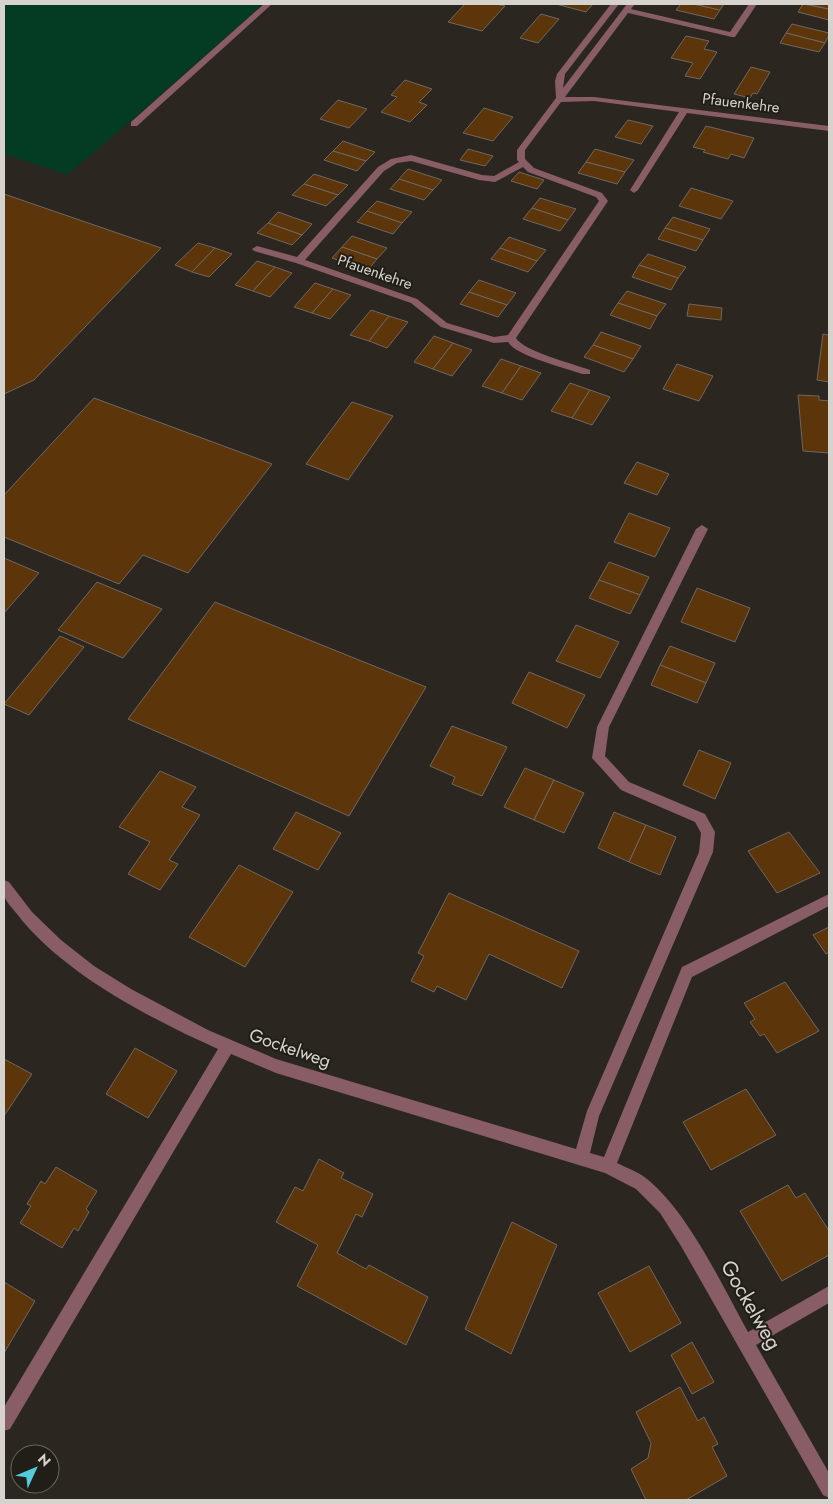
<svg xmlns="http://www.w3.org/2000/svg" width="833" height="1504" font-family="Jost,sans-serif">
	<rect width="100%" height="100%" fill="#2b2620"/>
	<polygon fill="#033c23" points="4,4 263,4 125,126 67,175 4,154"/>
	<g fill="#5c350a" stroke="#6f6761">
		<polygon points="465,4 496,4 505,6 482,31 448,22"/>
		<polygon points="556,4 593,4 586,12"/>
		<polygon points="681,4 694,4 720,10 714,19 676,10"/>
		<polygon points="694,4 724,4 720,10"/>
		<polygon points="803,4 829,9 829,20 798,12"/>
		<polygon points="806,4 829,4 829,9"/>
		<polygon points="541,14 559,19 538,43 520,38"/>
		<polygon points="792,24 829,33 829,35 825,43 786,33"/>
		<polygon points="786,33 825,43 819,52 780,43"/>
		<polygon points="686,36 709,41 704,49 717,52 700,79 685,76 693,63 671,58"/>
		<polygon points="751,67 770,72 757,94 753,93 750,98 734,94"/>
		<polygon points="405,80 432,89 419,102 427,105 410,122 381,112 397,97 391,95"/>
		<polygon points="338,100 367,109 349,128 320,119"/>
		<polygon points="484,108 513,117 493,141 463,133"/>
		<polygon points="628,120 653,126 641,144 615,137"/>
		<polygon points="706,126 754,138 744,158 731,154 728,159 703,152 705,150 693,147"/>
		<polygon points="343,141 375,152 366,161 333,151"/>
		<polygon points="468,149 493,156 485,166 460,160"/>
		<polygon points="595,149 634,160 625,172 586,162"/>
		<polygon points="333,151 366,161 357,171 324,160"/>
		<polygon points="586,162 625,172 617,184 578,173"/>
		<polygon points="408,169 442,180 433,190 399,179"/>
		<polygon points="519,172 544,180 537,189 511,181"/>
		<polygon points="314,174 348,185 338,195 304,184"/>
		<polygon points="399,179 433,190 424,200 390,189"/>
		<polygon points="304,184 338,195 326,206 292,195"/>
		<polygon points="691,188 733,201 721,219 679,206"/>
		<polygon points="4,194 161,248 34,380 4,394"/>
		<polygon points="540,198 576,209 568,220 532,208"/>
		<polygon points="377,201 412,212 402,223 367,211"/>
		<polygon points="532,208 568,220 560,231 523,219"/>
		<polygon points="367,211 402,223 393,234 357,222"/>
		<polygon points="278,212 312,224 302,235 268,223"/>
		<polygon points="673,217 710,229 703,240 665,228"/>
		<polygon points="268,223 302,235 292,245 257,233"/>
		<polygon points="665,228 703,240 696,251 658,239"/>
		<polygon points="352,236 387,248 377,259 342,247"/>
		<polygon points="509,237 546,250 537,261 500,248"/>
		<polygon points="198,243 215,248 192,272 175,265"/>
		<polygon points="342,247 377,259 367,271 332,258"/>
		<polygon points="215,248 232,254 209,277 192,272"/>
		<polygon points="500,248 537,261 528,272 491,259"/>
		<polygon points="648,254 686,267 678,278 639,265"/>
		<polygon points="257,261 275,267 253,291 235,285"/>
		<polygon points="639,265 678,278 671,290 632,277"/>
		<polygon points="275,267 292,273 270,297 253,291"/>
		<polygon points="479,280 516,293 507,305 469,292"/>
		<polygon points="315,283 333,289 312,313 294,307"/>
		<polygon points="333,289 351,295 330,319 312,313"/>
		<polygon points="627,291 666,304 657,316 618,303"/>
		<polygon points="469,292 507,305 498,317 460,304"/>
		<polygon points="618,303 657,316 650,329 610,315"/>
		<polygon points="689,304 722,308 721,320 687,316"/>
		<polygon points="371,310 389,316 369,341 350,335"/>
		<polygon points="389,316 408,322 387,348 369,341"/>
		<polygon points="601,332 641,346 633,359 593,345"/>
		<polygon points="823,334 829,335 829,382 817,380"/>
		<polygon points="434,336 453,343 433,369 414,362"/>
		<polygon points="453,343 472,350 452,376 433,369"/>
		<polygon points="593,345 633,359 624,372 584,357"/>
		<polygon points="501,359 521,366 502,393 482,386"/>
		<polygon points="677,364 713,376 699,401 663,389"/>
		<polygon points="521,366 541,373 522,400 502,393"/>
		<polygon points="570,383 590,390 572,418 551,411"/>
		<polygon points="590,390 610,397 592,425 572,418"/>
		<polygon points="798,395 819,396 819,400 829,401 829,453 803,451"/>
		<polygon points="94,398 272,464 188,573 143,555 119,584 4,537 4,495"/>
		<polygon points="352,402 393,416 348,480 306,464"/>
		<polygon points="637,462 669,474 657,495 624,483"/>
		<polygon points="629,513 670,528 655,557 614,542"/>
		<polygon points="4,558 39,573 4,613"/>
		<polygon points="609,562 649,577 640,595 599,580"/>
		<polygon points="599,580 640,595 630,614 589,598"/>
		<polygon points="97,582 162,609 123,658 58,630"/>
		<polygon points="697,588 750,608 735,642 681,622"/>
		<polygon points="215,602 426,687 349,816 128,719"/>
		<polygon points="576,625 619,642 600,678 556,661"/>
		<polygon points="60,636 84,647 29,715 4,704"/>
		<polygon points="670,646 715,663 706,683 660,665"/>
		<polygon points="660,665 706,683 697,703 651,685"/>
		<polygon points="529,672 585,695 567,728 512,703"/>
		<polygon points="452,726 507,747 482,796 452,784 455,777 430,766"/>
		<polygon points="699,750 731,763 715,799 683,785"/>
		<polygon points="525,768 554,780 534,820 504,807"/>
		<polygon points="160,771 196,787 182,807 200,815 169,860 178,864 160,890 128,874 150,842 119,827"/>
		<polygon points="554,780 584,793 564,833 534,820"/>
		<polygon points="296,812 341,833 318,870 273,849"/>
		<polygon points="614,812 646,825 629,862 598,848"/>
		<polygon points="646,825 676,837 660,875 629,862"/>
		<polygon points="789,832 820,873 777,893 748,851"/>
		<polygon points="239,865 293,892 245,967 189,937"/>
		<polygon points="449,893 579,951 562,988 489,954 466,1000 437,986 434,992 411,981 424,956 418,953"/>
		<polygon points="829,927 829,952 826,954 813,935"/>
		<polygon points="785,982 819,1031 777,1053 764,1034 760,1036 750,1022 755,1019 744,1003"/>
		<polygon points="135,1048 177,1071 148,1118 106,1094"/>
		<polygon points="4,1059 32,1074 4,1116"/>
		<polygon points="746,1089 776,1135 711,1170 683,1122"/>
		<polygon points="319,1159 344,1173 341,1178 373,1194 362,1217 356,1214 337,1253 366,1269 369,1265 428,1297 406,1345 297,1286 318,1245 276,1222 295,1187 303,1191"/>
		<polygon points="56,1167 97,1191 86,1209 89,1212 78,1231 74,1228 62,1248 20,1223 31,1206 27,1204 41,1181 45,1184"/>
		<polygon points="788,1185 796,1198 805,1193 829,1231 829,1255 782,1281 740,1211"/>
		<polygon points="512,1222 557,1245 511,1354 465,1329"/>
		<polygon points="649,1266 681,1323 630,1352 598,1293"/>
		<polygon points="4,1282 35,1301 4,1353"/>
		<polygon points="692,1342 714,1382 692,1394 671,1355"/>
		<polygon points="680,1387 698,1421 704,1417 718,1444 712,1447 727,1476 686,1500 646,1500 631,1469 648,1458 651,1443 636,1412"/>
	</g>
	<g fill="none" stroke-linecap="round" stroke-linejoin="round">
		<g fill="#885d65" fill-rule="evenodd">
			<polygon points="264,4 272,4 137,126 131,126 131,122"/>
			<path d="M611 4H619L565 74 563 88 627 4H635L631 9 730 32 749 4H757L735 37H732L628 13 565 97H594L829 126V131L687 113 638 190 634 193 630 190 679 112 594 101 561 102 525 150V159L534 168 602 193 608 201 516 338C523 351 574 364 590 370V374H582C566 368 516 356 508 342L494 343 441 327 411 303 296 263 254 251 252 249 257 246 297 257 378 167 391 159 411 155 482 175 494 176 519 162 517 160V150L556 98 555 81 557 74ZM411 161 479 180 495 182 523 167 528 172 596 197 599 201 508 335 494 337 447 323 417 299 305 260 384 171 397 163Z"/>
			<path d="M702 525 708 529 609 727 605 756 629 782 705 814 715 832 713 852 599 1116 590 1153 604 1157 682 967 829 894V906L692 977 617 1163C627 1168 639 1172 647 1179 688 1212 722 1285 748 1332L829 1286V1303L756 1345 829 1473V1498L823 1495 681 1246 660 1213 636 1189 605 1173 276 1073 231 1054 10 1429 4 1431V1407L218 1049C151 1019 62 973 17 914 13 909 5 901 4 895 3 891 4 885 4 880L9 882 32 912 61 940 94 966 131 989 208 1030 276 1059 576 1149 587 1111 699 852 701 833 695 822 621 790 592 758 597 727 696 529Z"/>
		</g>
	</g>
	<g text-anchor="middle" dominant-baseline="central" stroke-width="4" stroke-linejoin="round" paint-order="stroke">
		<g font-size="15" fill="#d6d3cf" stroke="#211d17">
			<text transform="translate(741 103) rotate(7)">Pfauenkehre</text>
			<text transform="translate(375 272) rotate(19)">Pfauenkehre</text>
		</g>
		<g font-size="18" fill="#d6d3cf" stroke="#211d17">
			<text transform="translate(290 1048) rotate(19)">Gockelweg</text>
		</g>
		<g font-size="21" fill="#d6d3cf" stroke="#211d17">
			<text transform="translate(751 1305) rotate(60)">Gockelweg</text>
		</g>
	</g>
	<rect width="833" height="1504" fill="none" stroke="#d6d3cf" stroke-width="10"/>
	<g transform="translate(35 1469) rotate(46)"><circle r="24" fill="#211d17" stroke="#696661"/>
	<path d="M0-4L9 19L0 12L-9 19Z" fill="#53cbda"/>
	<text y="-8" font-size="14" font-weight="bold" text-anchor="middle" fill="#d6d3cf">N</text>
	</g>
</svg>
